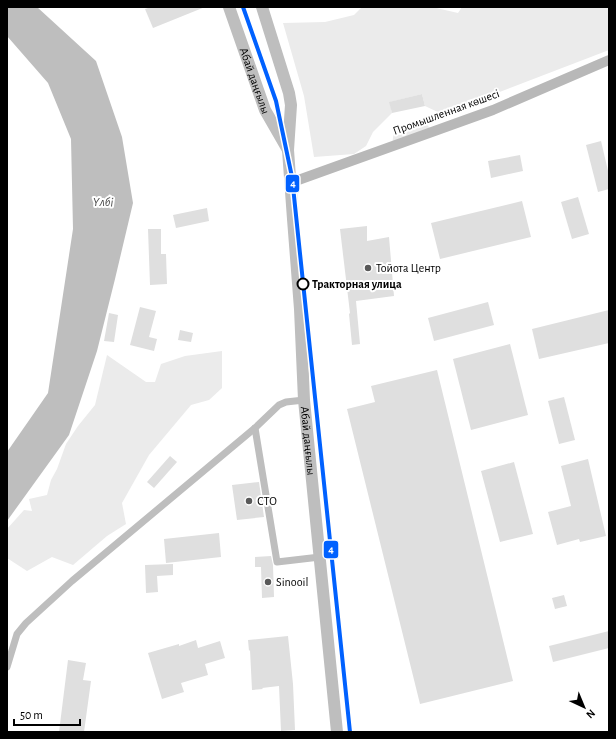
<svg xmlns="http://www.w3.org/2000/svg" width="616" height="739" font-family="'Alegreya Sans',sans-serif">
	<rect width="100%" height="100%" fill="#fff"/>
	<g fill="#ebebeb">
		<polygon points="362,7 432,7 458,13 462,7 609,7 609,50 442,114 425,106 422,94 390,102 392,113 373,132 366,146 354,154 314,157 304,96 283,23 325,22 354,15"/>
		<path d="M407 124H426L433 131 393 146C392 132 395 131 407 124Z"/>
		<polygon points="222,351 222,388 209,400 191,405 149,455 122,503 126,524 107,536 73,565 52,557 27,571 7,558 7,529 24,510 32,511 29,499 47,495 51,480 57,469 66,444 78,426 95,405 107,355 146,382 155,382 161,364 185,356"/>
	</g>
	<polygon fill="#bebebe" points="7,7 37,7 96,61 122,137 133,203 115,279 97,351 69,435 7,521 7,452 48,393 73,229 71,139 48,83 7,36"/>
	<g fill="#dfdfdf">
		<polygon points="151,7 205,7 153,28 145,9"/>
		<polygon points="422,94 425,106 392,113 389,102"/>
		<polygon points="601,141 609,175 609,189 598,192 586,145"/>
		<polygon points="520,155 523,171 491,178 488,161"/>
		<polygon points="578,197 589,234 572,239 561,202"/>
		<polygon points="522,201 531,237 440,259 431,223"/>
		<polygon points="207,208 209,221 176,228 173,215"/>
		<polygon points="367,226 367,241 389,237 394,296 356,301 360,344 352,345 349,314 350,313 340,229"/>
		<polygon points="148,229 161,229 161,254 166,254 167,284 150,285"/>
		<polygon points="488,302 494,325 434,341 428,318"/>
		<polygon points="140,307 156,311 149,337 157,339 154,351 130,345"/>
		<polygon points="609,310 609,343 539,359 532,329"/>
		<polygon points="109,313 118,315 114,342 104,341"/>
		<polygon points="180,330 193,333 191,342 178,340"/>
		<polygon points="510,344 528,415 471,430 453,359"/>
		<polygon points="437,370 513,681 420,704 347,409 375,402 371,386"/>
		<polygon points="564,397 575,440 559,444 548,401"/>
		<polygon points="170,456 177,462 154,488 147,482"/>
		<polygon points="588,459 606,536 580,542 579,539 557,545 548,512 571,506 561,466"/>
		<polygon points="514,462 533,534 500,542 481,471"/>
		<polygon points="259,482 264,517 237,520 232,485"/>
		<polygon points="219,533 221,557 166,563 164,539"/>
		<polygon points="271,556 273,565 274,597 262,598 261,567 255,567 255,557"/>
		<polygon points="173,564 173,575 157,576 158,592 146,593 145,565"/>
		<polygon points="564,595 567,606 555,609 552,598"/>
		<polygon points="609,631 609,648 553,662 549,646"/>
		<polygon points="288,636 293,684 295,730 281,731 279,686 262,688 263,689 252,690 250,650 249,651 248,640"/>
		<polygon points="196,640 198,648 220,641 225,658 205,664 208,675 181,683 184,692 162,699 148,653 179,644 179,646"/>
		<polygon points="68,660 86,663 83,680 91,681 84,732 59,732"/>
	</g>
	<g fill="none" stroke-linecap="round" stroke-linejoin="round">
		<g stroke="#bebebe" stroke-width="7">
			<polyline points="255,428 277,562 320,557"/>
			<polyline points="7,667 17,634 26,623 72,581 255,428 279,405 286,402 304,400"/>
		</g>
		<polyline stroke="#b8b8b8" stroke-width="10" points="290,183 493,110 609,60"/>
		<g stroke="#bebebe" stroke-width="12">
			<path id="s1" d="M229 7 265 110 288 150"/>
			<path id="s2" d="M262 7 289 93 291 105 288 150 293 219 300 309 304 400 337 732"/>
		</g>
		<g stroke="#fff" stroke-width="7">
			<polyline id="tram-1" points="243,7 276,101 292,177 350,732"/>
		</g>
		<use href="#tram-1" stroke="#0061ff" stroke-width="4"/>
	</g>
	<g fill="#595959" stroke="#fff" stroke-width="1.5">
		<circle cx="368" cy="268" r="4"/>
		<circle cx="249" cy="501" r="4"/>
		<circle cx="268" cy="582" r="4"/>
	</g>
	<circle fill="#fff" stroke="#000" stroke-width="2" cx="303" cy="284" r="5.5"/>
	<g text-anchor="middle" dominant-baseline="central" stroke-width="4" stroke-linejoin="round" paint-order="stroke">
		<g font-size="12" fill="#000" stroke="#fff">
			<text stroke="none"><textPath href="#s1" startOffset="78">Абай даңғылы</textPath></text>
			<text transform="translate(446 112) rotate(-20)">Промышленная көшесі</text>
			<text stroke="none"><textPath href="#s2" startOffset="439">Абай даңғылы</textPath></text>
		</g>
		<g font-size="12" fill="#000" stroke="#fff" text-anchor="start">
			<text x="376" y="268">Тойота Центр</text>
			<text x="257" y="501">СТО</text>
			<text x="276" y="582">Sinooil</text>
		</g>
		<g font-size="12" font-weight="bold" fill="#000" stroke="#fff" text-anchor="start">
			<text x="312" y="284">Тракторная улица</text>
		</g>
		<g font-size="13" font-style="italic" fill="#434343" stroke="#fff">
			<text x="103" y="202">Үлбі</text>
		</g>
	</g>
	<g stroke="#fff" stroke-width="1.5">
		<rect x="285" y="174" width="15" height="19" rx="4" fill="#0061ff"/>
		<rect x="323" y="540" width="16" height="19" rx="4" fill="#0061ff"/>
	</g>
	<g font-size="11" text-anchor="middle" font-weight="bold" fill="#fff">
		<text x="293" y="187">4</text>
		<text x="331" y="553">4</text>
	</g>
	<rect width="616" height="739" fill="none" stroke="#000000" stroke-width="16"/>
	<g transform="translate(584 707) rotate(136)" stroke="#ffffff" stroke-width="3" paint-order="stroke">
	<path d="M0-3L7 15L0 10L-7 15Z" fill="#000000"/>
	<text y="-6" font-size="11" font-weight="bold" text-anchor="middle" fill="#000000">N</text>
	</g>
	<path d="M14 719v6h66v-6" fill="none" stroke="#000000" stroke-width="2"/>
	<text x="20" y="719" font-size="12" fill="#000000" stroke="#ffffff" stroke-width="3" paint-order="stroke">50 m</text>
</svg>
